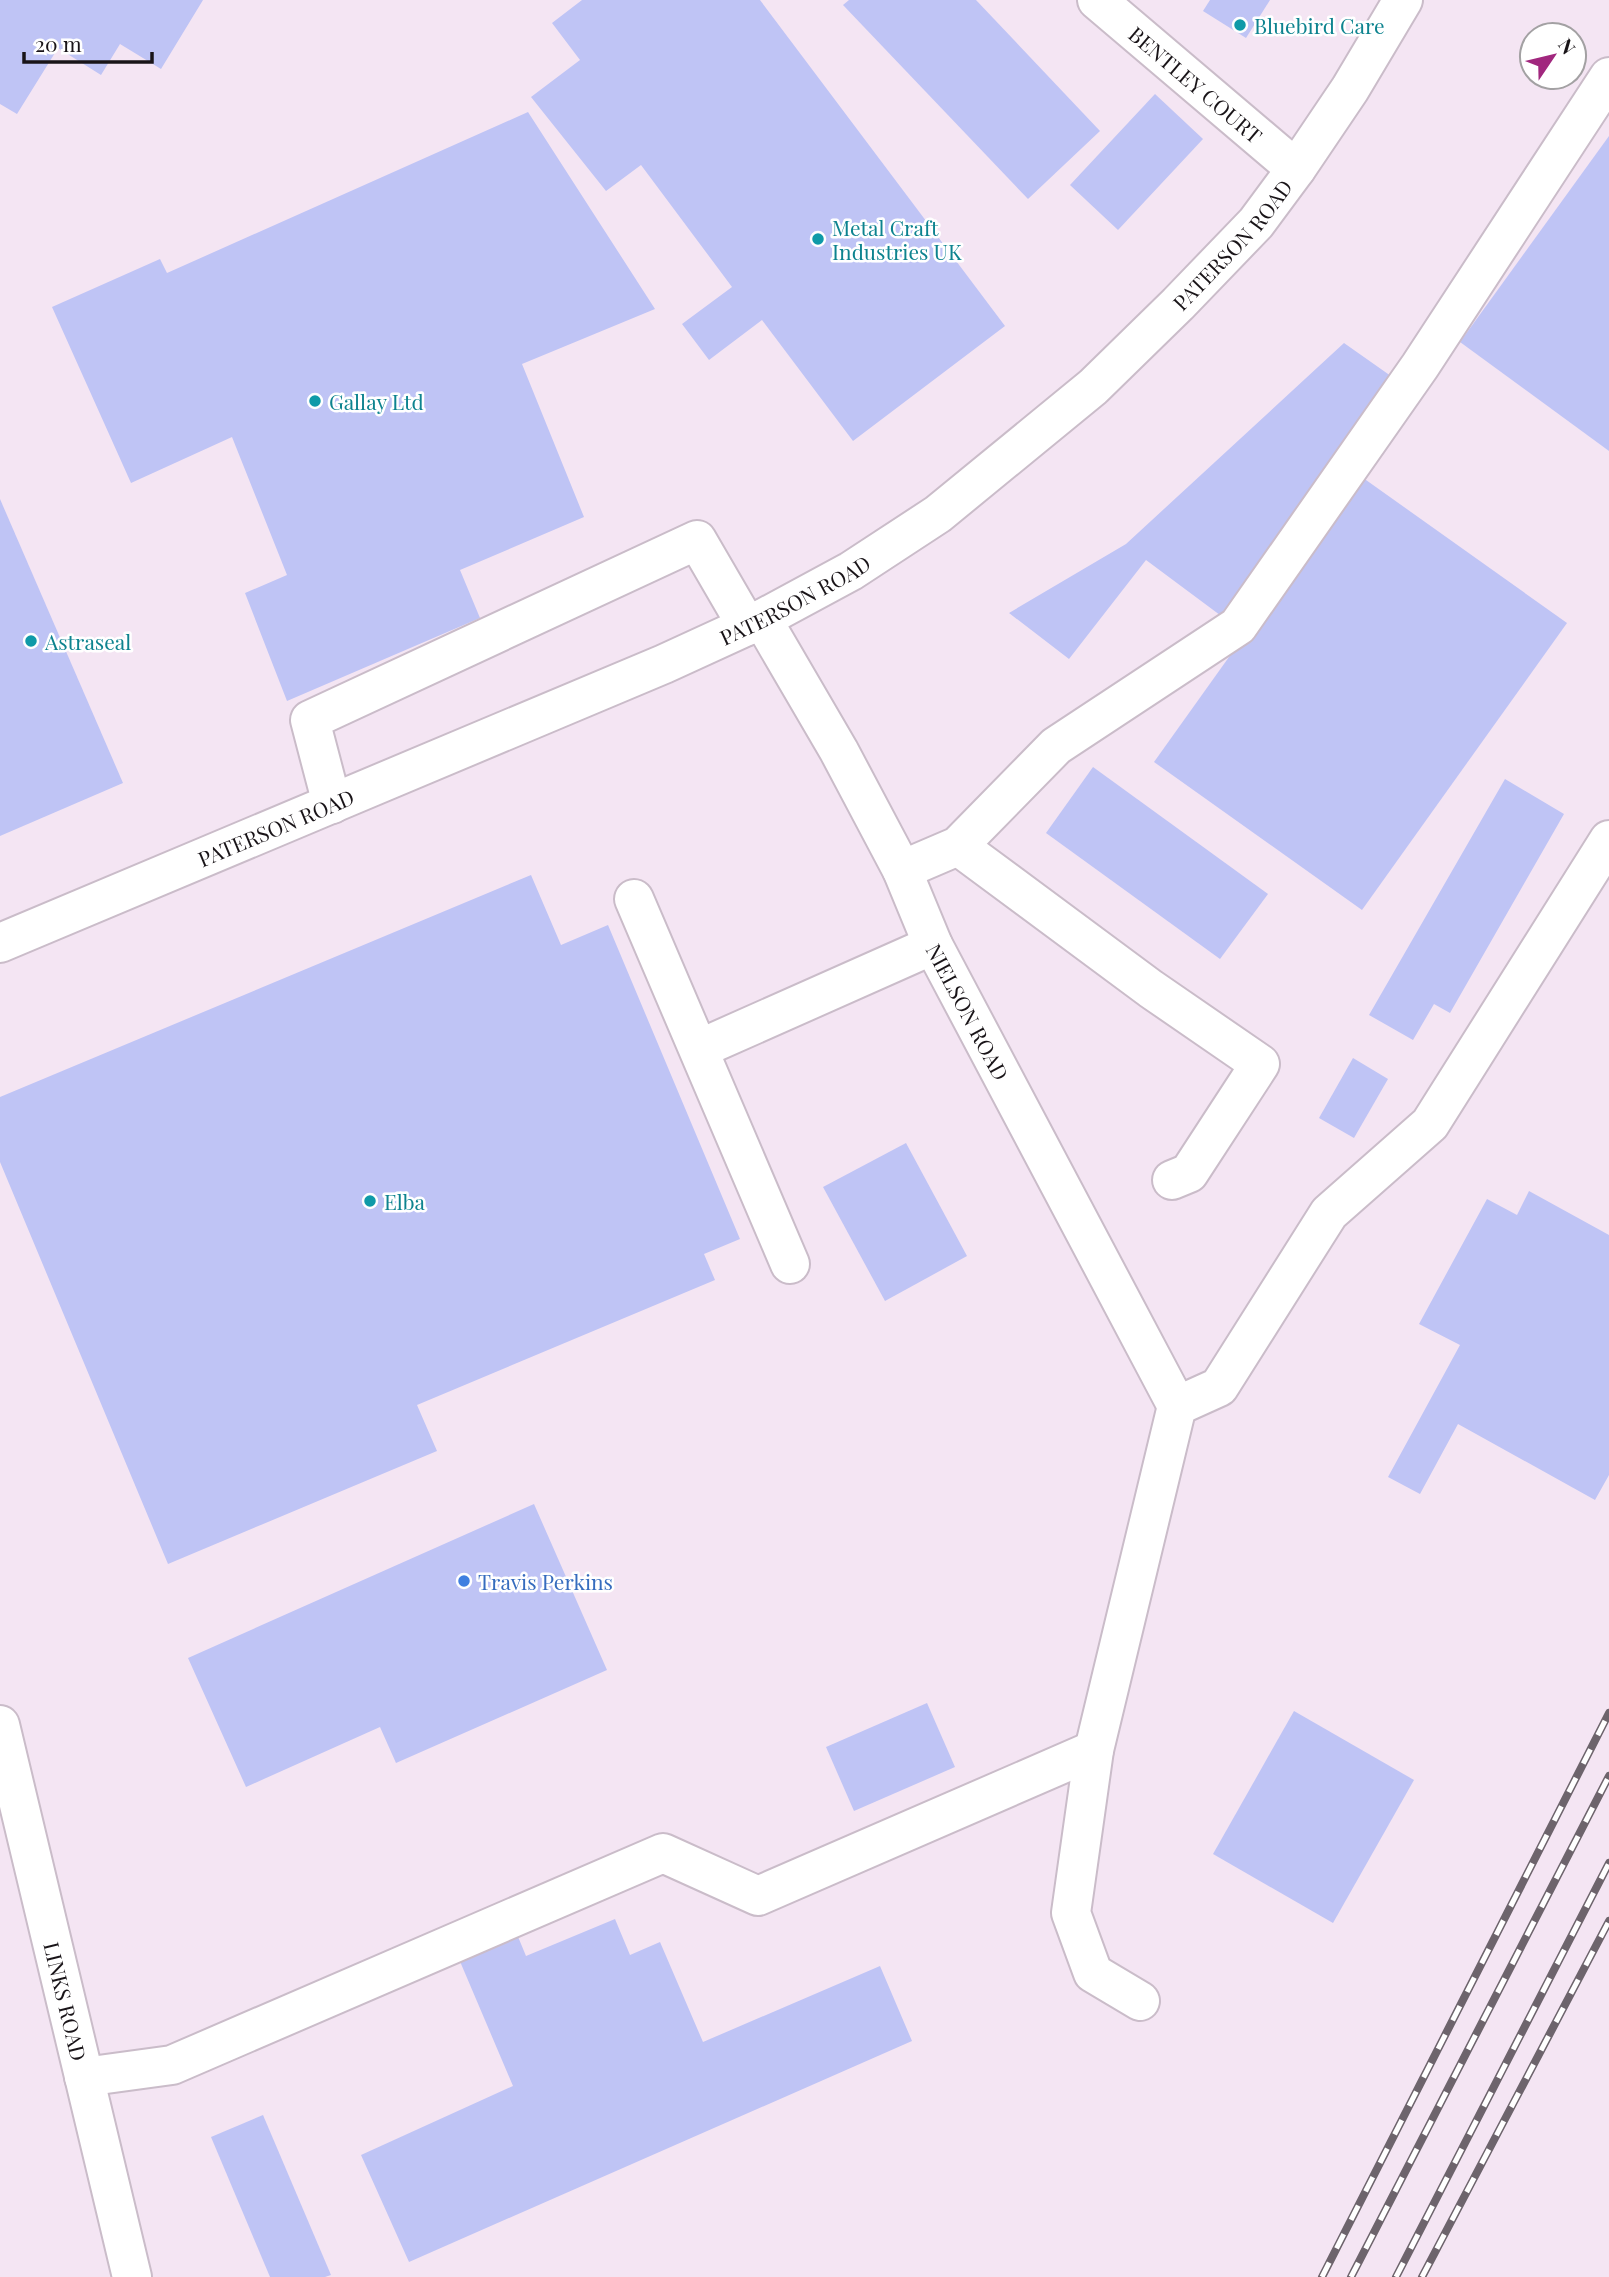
<svg xmlns="http://www.w3.org/2000/svg" width="1609" height="2277" font-family="'Playfair Display',serif">
	<rect width="100%" height="100%" fill="#f4e5f3"/>
	<g fill="#bfc4f5">
		<polygon points="0,0 203,0 161,69 120,44 101,75 58,48 17,114 0,104"/>
		<polygon points="582,0 760,0 1005,326 853,441 762,320 709,360 682,324 732,287 641,165 606,191 531,97 580,60 552,23"/>
		<polygon points="849,0 976,0 1100,131 1028,199 843,5"/>
		<polygon points="1210,0 1270,0 1246,38 1203,11"/>
		<polygon points="1155,94 1203,139 1118,230 1070,185"/>
		<polygon points="528,112 655,309 522,364 584,517 460,570 480,618 287,701 245,593 287,575 232,437 131,483 52,307 160,259 167,273"/>
		<polygon points="1609,136 1609,451 1460,342"/>
		<polygon points="1344,343 1398,381 1228,621 1146,560 1069,659 1009,613 1126,544"/>
		<polygon points="1359,475 1567,623 1362,910 1154,762"/>
		<polygon points="0,499 123,783 0,836"/>
		<polygon points="1093,767 1268,894 1220,959 1046,833"/>
		<polygon points="1505,779 1564,814 1450,1013 1434,1004 1413,1040 1369,1015"/>
		<polygon points="531,875 561,945 608,925 740,1239 704,1254 715,1280 417,1405 437,1451 168,1564 0,1162 0,1097"/>
		<polygon points="1353,1058 1388,1079 1354,1138 1319,1118"/>
		<polygon points="906,1143 967,1256 885,1301 823,1187"/>
		<polygon points="1529,1191 1609,1235 1609,1475 1595,1500 1458,1424 1420,1494 1388,1477 1460,1345 1419,1324 1487,1199 1517,1215"/>
		<polygon points="534,1504 607,1670 396,1763 380,1727 246,1787 188,1658"/>
		<polygon points="927,1703 955,1767 854,1811 826,1747"/>
		<polygon points="1294,1711 1414,1780 1333,1923 1213,1854"/>
		<polygon points="615,1919 630,1955 660,1942 703,2042 880,1966 912,2041 409,2262 361,2155 513,2086 456,1952 514,1927 526,1956"/>
		<polygon points="263,2115 331,2275 325,2277 270,2277 211,2137"/>
	</g>
	<g fill="none" stroke-linecap="round" stroke-linejoin="round">
		<g stroke="#cabcc9" stroke-width="42">
			<g id="minor">
				<path id="s1" d="M1097 0 1296 169"/>
				<path id="s2" d="M762 619 839 751 902 870 933 945 1177 1406"/>
				<polyline points="332,804 310,720 697,540 747,626"/>
				<polyline points="958,846 1151,989 1260,1064 1189,1173 1172,1180"/>
				<polyline points="902,870 958,846 1056,746 1238,626 1420,366 1609,77"/>
				<polyline points="634,899 790,1264"/>
				<path id="s3" d="M0 943 664 664 762 619 851 571 938 514 1093 387 1178 304 1256 223 1296 169 1350 89 1403 0"/>
				<polyline points="699,1049 933,945"/>
				<path id="s4" d="M0 1725 132 2277"/>
				<polyline points="1140,2001 1093,1973 1071,1913 1094,1750 1177,1406 1219,1387 1329,1213 1430,1124 1609,840"/>
				<polyline points="84,2077 172,2065 663,1853 758,1896 1094,1750"/>
			</g>
		</g>
		<use href="#minor" stroke="#fff" stroke-width="38"/>
		<g stroke="#6d646c" stroke-width="8">
			<g id="rail">
				<polyline points="1322,2277 1609,1713"/>
				<polyline points="1351,2277 1609,1776"/>
				<polyline points="1396,2277 1609,1863"/>
				<polyline points="1422,2277 1609,1921"/>
			</g>
		</g>
		<use href="#rail" stroke="#fff" stroke-width="5" stroke-dasharray="16" stroke-linecap="butt"/>
	</g>
	<g fill="#0f9aa8" stroke="#fff" stroke-width="2.5">
		<circle cx="1240" cy="25" r="7"/>
		<circle cx="818" cy="239" r="7"/>
		<circle cx="315" cy="401" r="7"/>
		<circle cx="31" cy="641" r="7"/>
		<circle cx="370" cy="1201" r="7"/>
	</g>
	<circle fill="#3f7fe0" stroke="#fff" stroke-width="2.5" cx="464" cy="1581" r="7"/>
	<g text-anchor="middle" dominant-baseline="central" stroke-width="5" stroke-linejoin="round" paint-order="stroke">
		<g font-size="21" fill="#0d838f" stroke="#fff" text-anchor="start">
			<text x="1254" y="25">Bluebird Care</text>
			<text x="832" y="227">Metal Craft<tspan x="832" dy="24">Industries UK</tspan></text>
			<text x="329" y="401">Gallay Ltd</text>
			<text x="45" y="641">Astraseal</text>
			<text x="384" y="1201">Elba</text>
		</g>
		<g font-size="21" fill="#191418" stroke="#fff">
			<text stroke="none"><textPath href="#s1" startOffset="130">BENTLEY COURT</textPath></text>
			<text stroke="none"><textPath href="#s3" startOffset="1433">PATERSON ROAD</textPath></text>
			<text stroke="none"><textPath href="#s3" startOffset="866">PATERSON ROAD</textPath></text>
			<text stroke="none"><textPath href="#s3" startOffset="299">PATERSON ROAD</textPath></text>
			<text stroke="none"><textPath href="#s2" startOffset="444">NIELSON ROAD</textPath></text>
			<text stroke="none"><textPath href="#s4" startOffset="284">LINKS ROAD</textPath></text>
		</g>
		<g font-size="21" fill="#366cbe" stroke="#fff" text-anchor="start">
			<text x="478" y="1581">Travis Perkins</text>
		</g>
	</g>
	<g transform="translate(1553 56) rotate(55)"><circle r="33" fill="#ffffff" stroke="#a3a1a3" stroke-width="2"/>
	<path d="M0-5L12 26L0 18L-12 26Z" fill="#a1277e"/>
	<text y="-10" font-size="19" font-weight="bold" text-anchor="middle" fill="#191418">N</text>
	</g>
	<path d="M24 52v10h128v-10" fill="none" stroke="#191418" stroke-width="3.5"/>
	<text x="35" y="52" font-size="21" fill="#191418" stroke="#ffffff" stroke-width="5" paint-order="stroke">20 m</text>
</svg>
